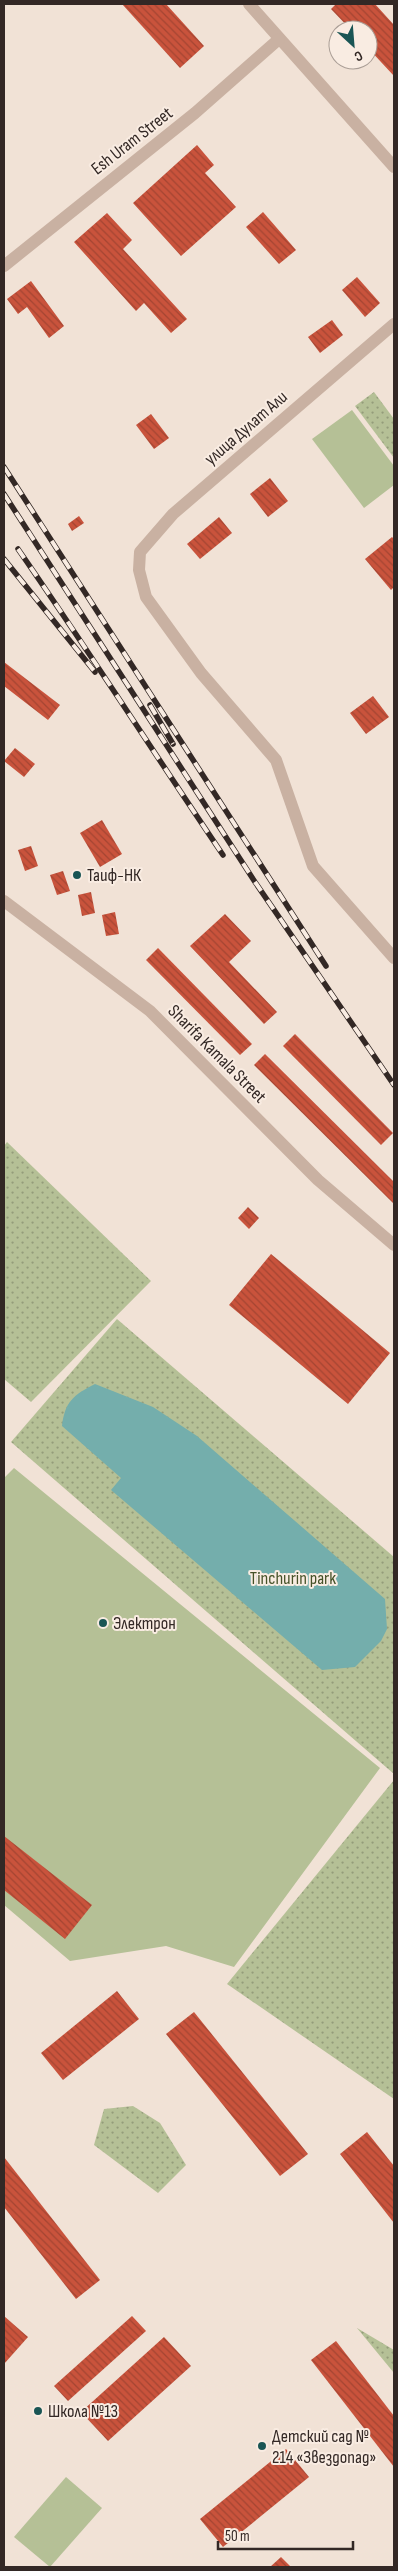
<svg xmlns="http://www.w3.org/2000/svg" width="398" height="2571" font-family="'Sofia Sans Condensed',sans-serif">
	<defs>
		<pattern id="grass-dots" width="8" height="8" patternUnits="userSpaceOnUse" patternTransform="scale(1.25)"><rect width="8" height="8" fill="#b5c096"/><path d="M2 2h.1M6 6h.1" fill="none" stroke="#949c7a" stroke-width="1.8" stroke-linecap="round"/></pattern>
		<pattern id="building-back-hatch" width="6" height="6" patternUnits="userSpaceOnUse" patternTransform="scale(1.25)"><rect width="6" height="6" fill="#c9533c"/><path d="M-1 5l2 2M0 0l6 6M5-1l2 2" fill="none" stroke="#a44532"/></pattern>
	</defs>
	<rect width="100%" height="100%" fill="#f1e2d6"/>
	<g fill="url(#grass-dots)">
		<polygon points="374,392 394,419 394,458 355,406"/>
		<polygon points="7,1142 151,1281 31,1402 4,1379 4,1146"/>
		<polygon points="117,1319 394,1557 394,1774 11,1442"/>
		<polygon points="394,1780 394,2099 227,1984"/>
		<polygon points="133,2106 160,2123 186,2165 158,2193 94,2145 104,2109"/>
		<polygon points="357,2328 394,2350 394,2373"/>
	</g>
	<g fill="#b5c096">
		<polygon points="352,410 394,466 394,485 364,508 312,439"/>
		<polygon points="14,1468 380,1768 234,1967 166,1946 70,1961 4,1905 4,1478"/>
		<polygon points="66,2477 102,2508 50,2567 14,2537"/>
	</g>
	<path fill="#74aeac" d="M95 1384 153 1407 197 1436 385 1599 387 1629 381 1641 355 1667 322 1670 111 1490 121 1478 62 1426C65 1402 73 1395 95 1384Z"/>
	<g fill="url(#building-back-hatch)">
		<polygon points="122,4 166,4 204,46 180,68"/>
		<polygon points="336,4 375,4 394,25 394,76 368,48 368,30 351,30 331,9"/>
		<polygon points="197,145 214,165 205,173 236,207 181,256 133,203"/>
		<polygon points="263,212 296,250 279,264 246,227"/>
		<polygon points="107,213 132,240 123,249 187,319 171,333 144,303 136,311 74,242"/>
		<polygon points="357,277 380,303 365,317 342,290"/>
		<polygon points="31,281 64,326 49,338 27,307 18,314 7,299"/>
		<polygon points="332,320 343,335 320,353 308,337"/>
		<polygon points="151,414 169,438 154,449 136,425"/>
		<polygon points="270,478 288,501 268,517 250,494"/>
		<polygon points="79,516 84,523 72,531 68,524"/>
		<polygon points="219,517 232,533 200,559 187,544"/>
		<polygon points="392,537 394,539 394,587 391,590 365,559"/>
		<polygon points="4,662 60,705 48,720 4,686"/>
		<polygon points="373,696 389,717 366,734 350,713"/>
		<polygon points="15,748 35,764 24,777 4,761"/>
		<polygon points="102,820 122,854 100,867 80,833"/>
		<polygon points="31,846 38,866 25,871 18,850"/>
		<polygon points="63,871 70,891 57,895 50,875"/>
		<polygon points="91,892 95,913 82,916 78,895"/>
		<polygon points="115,912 119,934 106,936 102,915"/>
		<polygon points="225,914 251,941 229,962 277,1012 264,1024 190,946"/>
		<polygon points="158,948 252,1044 240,1055 146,960"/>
		<polygon points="295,1034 393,1133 381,1145 283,1046"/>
		<polygon points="265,1054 394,1182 394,1204 254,1065"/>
		<polygon points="248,1207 259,1218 249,1229 238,1218"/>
		<polygon points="271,1254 390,1353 348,1404 229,1305"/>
		<polygon points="4,1836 92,1905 65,1939 4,1890"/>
		<polygon points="117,1991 139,2019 63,2080 41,2053"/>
		<polygon points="194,2012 308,2154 280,2176 166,2034"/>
		<polygon points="367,2132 394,2166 394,2223 340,2154"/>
		<polygon points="4,2157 100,2280 76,2299 4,2207"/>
		<polygon points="4,2316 28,2337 4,2364"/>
		<polygon points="132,2316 146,2331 68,2401 54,2386"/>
		<polygon points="164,2337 191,2366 108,2441 81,2412"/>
		<polygon points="336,2341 394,2416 394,2467 311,2360"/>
		<polygon points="286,2449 309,2477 223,2547 200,2519"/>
		<polygon points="281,2557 291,2567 270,2567"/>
	</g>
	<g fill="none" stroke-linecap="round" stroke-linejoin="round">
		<g stroke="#c9b1a2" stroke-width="12">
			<polyline points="249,4 394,167"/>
			<polyline points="4,266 195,113 279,39"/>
			<polyline points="394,324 173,514 140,552 139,570 146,597 201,673 276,760 313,866 394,958"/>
			<polyline points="4,901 150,1011 318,1180 394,1245"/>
		</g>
		<g stroke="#332825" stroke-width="5.5">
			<g id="rail">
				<polyline points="4,467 326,966"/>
				<polyline points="4,494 255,882 394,1085"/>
				<path d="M18 549C88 650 154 753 223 855"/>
				<polyline points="4,559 95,672"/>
				<polyline points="150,705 173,744"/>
			</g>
		</g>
		<use href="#rail" stroke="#f9ece2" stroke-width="4" stroke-dasharray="11" stroke-linecap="butt"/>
	</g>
	<g fill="#1a5554" stroke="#f9ece2" stroke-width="2">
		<circle cx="77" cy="875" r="5"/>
		<circle cx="103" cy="1623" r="5"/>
		<circle cx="38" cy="2411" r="5"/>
		<circle cx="262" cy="2446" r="5"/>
	</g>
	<g text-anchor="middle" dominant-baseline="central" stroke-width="4" stroke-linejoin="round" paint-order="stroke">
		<g font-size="18" fill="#332825" stroke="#f9ece2">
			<text transform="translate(132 141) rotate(-38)">Esh Uram Street</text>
			<text transform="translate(246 428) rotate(-41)">улица Дулат Али</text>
			<text transform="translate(217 1054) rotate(45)">Sharifa Kamala Street</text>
		</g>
		<g font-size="18" fill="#332825" stroke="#f9ece2" text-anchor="start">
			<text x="87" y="875">Таиф-НК</text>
			<text x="113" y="1623">Электрон</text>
			<text x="48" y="2411">Школа №13</text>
			<text x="272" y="2436">Детский сад №<tspan x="272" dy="21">214 «Звездопад»</tspan></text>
		</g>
		<g font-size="18" fill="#465228" stroke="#f9ece2">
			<text x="293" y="1578">Tinchurin park</text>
		</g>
	</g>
	<rect width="398" height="2571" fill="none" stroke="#332825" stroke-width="10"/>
	<g transform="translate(353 45) rotate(154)"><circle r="24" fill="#f9ece2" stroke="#aa9e96"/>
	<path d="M0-4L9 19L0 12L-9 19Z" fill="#1a5554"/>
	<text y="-8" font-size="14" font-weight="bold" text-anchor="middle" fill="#332825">С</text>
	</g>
	<path d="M218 2541v8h135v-8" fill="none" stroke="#332825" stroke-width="2.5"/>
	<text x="225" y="2541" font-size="15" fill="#332825" stroke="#f9ece2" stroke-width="4" paint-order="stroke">50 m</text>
</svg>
